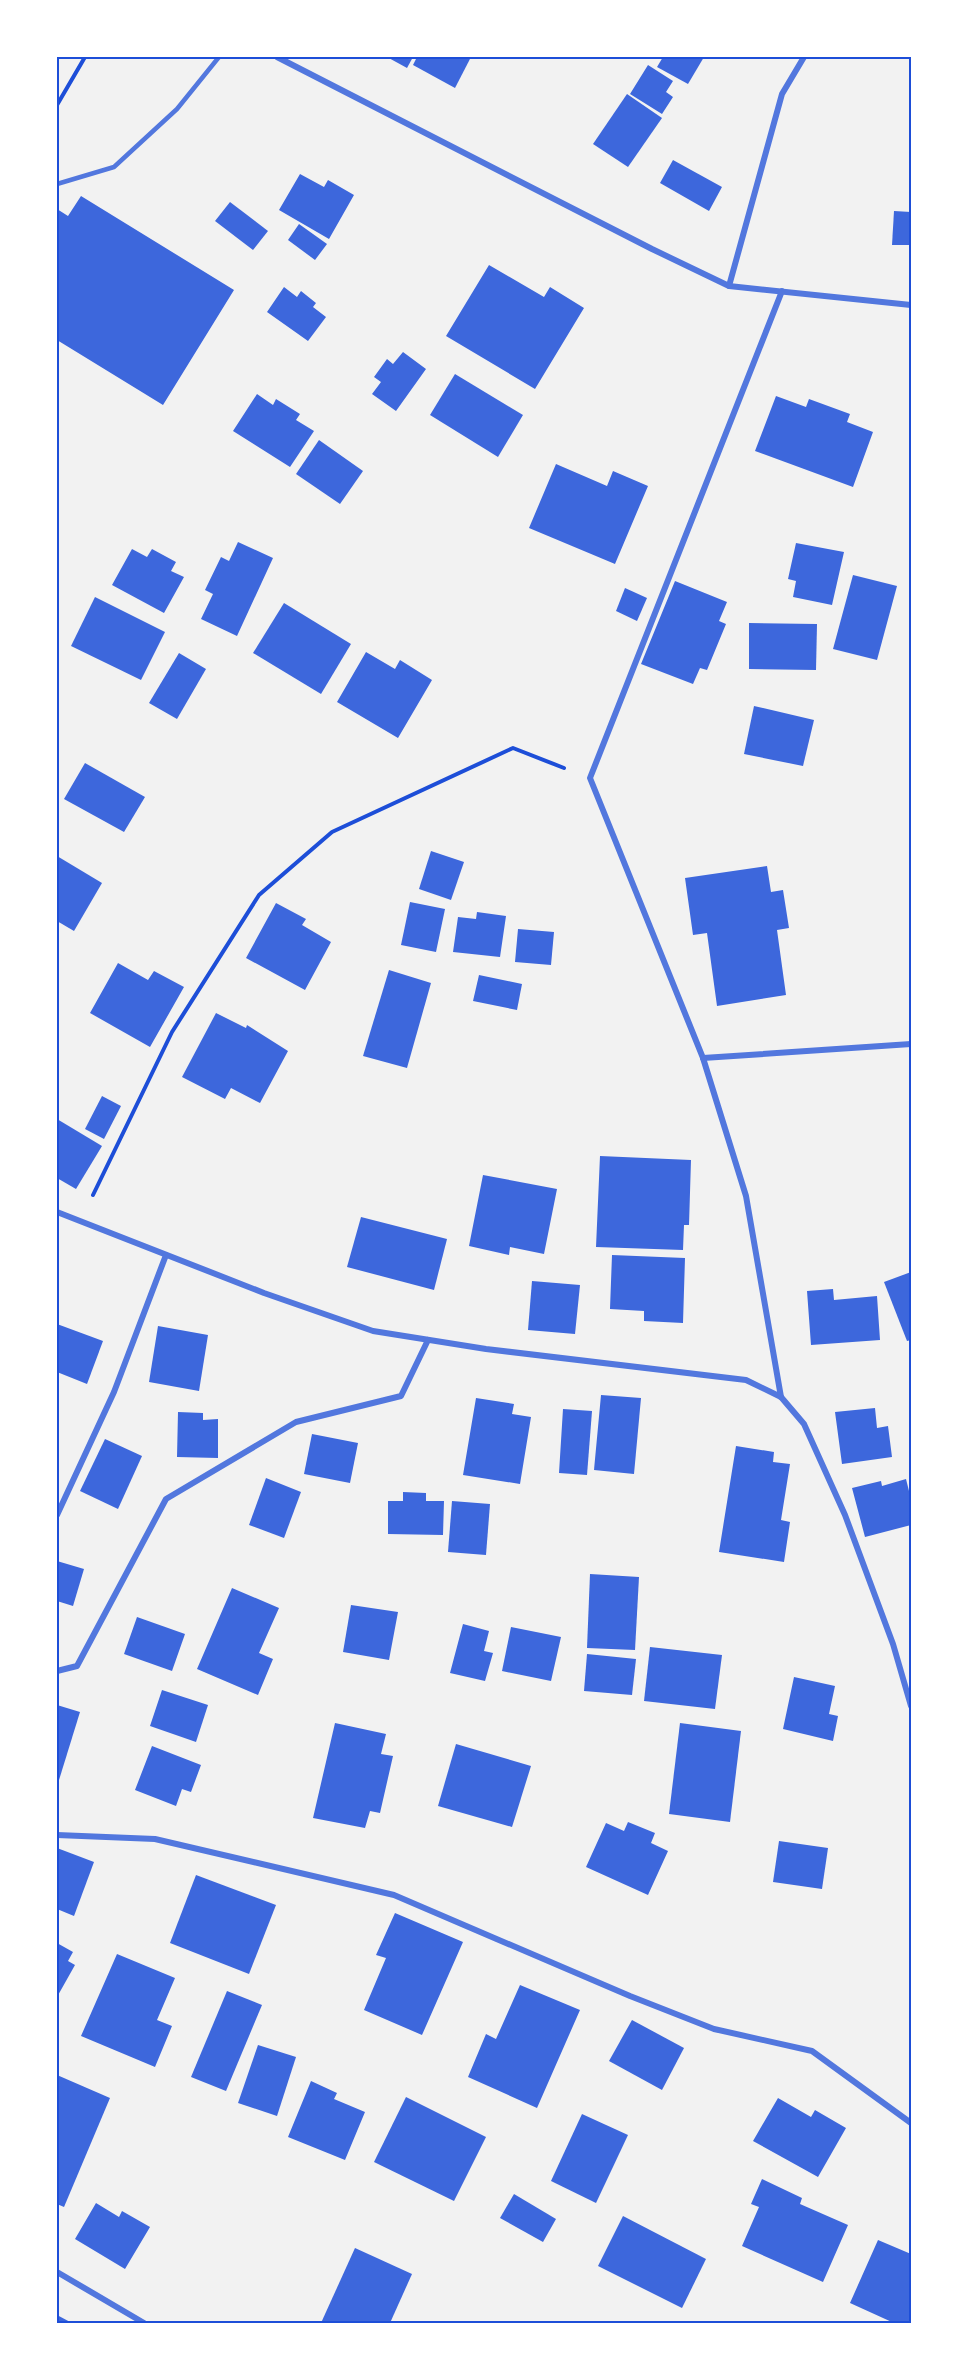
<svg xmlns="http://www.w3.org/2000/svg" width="968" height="2380" font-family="Literata,serif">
	<rect width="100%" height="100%" fill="#f2f2f2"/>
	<g fill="#3d67dc">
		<polygon points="387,57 413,57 407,68"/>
		<polygon points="417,57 471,57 455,88 413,65"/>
		<polygon points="663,57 704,57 688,84 657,67"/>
		<polygon points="648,65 673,81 666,92 673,97 662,114 630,94"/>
		<polygon points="627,94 662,118 628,167 593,144"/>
		<polygon points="673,160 722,187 709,211 660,183"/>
		<polygon points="300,174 324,187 328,180 354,195 329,239 279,210"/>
		<polygon points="81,196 234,290 163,405 57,340 57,209 68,216"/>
		<polygon points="230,202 268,231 253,250 215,221"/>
		<polygon points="894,211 911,212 911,245 892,245"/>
		<polygon points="299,224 327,244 315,260 288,240"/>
		<polygon points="489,265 544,297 550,287 584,308 535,389 446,336"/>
		<polygon points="284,287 297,297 301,291 316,303 313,307 326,317 308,341 267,312"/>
		<polygon points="403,352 426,369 396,411 372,394 381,382 374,377 387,359 393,364"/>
		<polygon points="455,374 523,415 498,457 430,415"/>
		<polygon points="257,394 273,405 276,399 300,414 296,420 314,431 290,467 233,431"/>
		<polygon points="776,396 806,407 809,399 850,414 847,422 873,432 853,487 755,451"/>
		<polygon points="319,440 363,471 340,504 296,474"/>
		<polygon points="556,464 607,486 613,471 648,486 615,564 529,528"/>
		<polygon points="238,542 273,558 237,636 201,619 213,594 205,590 221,557 229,561"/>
		<polygon points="796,543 844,552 832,605 793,597 796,581 788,579"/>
		<polygon points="132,549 147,557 152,549 176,562 171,571 184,577 164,613 112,585"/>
		<polygon points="853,575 897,586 877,660 833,649"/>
		<polygon points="675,581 727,602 719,621 726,624 707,670 700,668 693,684 641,664"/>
		<polygon points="625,588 647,598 637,621 616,611"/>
		<polygon points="95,597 165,632 141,680 71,646"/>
		<polygon points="284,603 351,644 321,694 253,653"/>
		<polygon points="749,623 817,624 816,670 749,669"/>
		<polygon points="366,652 395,669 400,660 432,680 398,738 337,702"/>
		<polygon points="179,653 206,669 177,719 149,703"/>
		<polygon points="754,706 814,720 803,766 744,754"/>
		<polygon points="85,763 145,797 124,832 64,799"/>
		<polygon points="431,851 464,862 451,900 419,889"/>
		<polygon points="57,856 102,883 74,931 57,921"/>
		<polygon points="767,866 771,892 783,890 789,928 777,930 786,995 717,1006 707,933 693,935 685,878"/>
		<polygon points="410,902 445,909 436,952 401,945"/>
		<polygon points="276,903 306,919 302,925 331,942 305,990 246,958"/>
		<polygon points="477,912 506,916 500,957 453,952 458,917 476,919"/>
		<polygon points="518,929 554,932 551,965 515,962"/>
		<polygon points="118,963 148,980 154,971 184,987 150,1047 90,1013"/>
		<polygon points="389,970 431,983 407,1068 363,1056"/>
		<polygon points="479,975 522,984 517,1010 473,1001"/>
		<polygon points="216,1013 246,1028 247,1025 288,1051 260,1103 231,1088 225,1099 182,1077"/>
		<polygon points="102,1096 121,1106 104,1139 85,1129"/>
		<polygon points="57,1119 102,1146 76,1189 57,1178"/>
		<polygon points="600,1156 691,1160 689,1225 684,1225 683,1250 596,1247"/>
		<polygon points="483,1175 557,1189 544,1254 510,1247 509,1255 469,1246"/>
		<polygon points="361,1217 447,1239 434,1290 347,1267"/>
		<polygon points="612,1255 685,1258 683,1323 644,1321 644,1311 610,1309"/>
		<polygon points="911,1272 911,1340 907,1341 884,1282"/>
		<polygon points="532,1281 580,1285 575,1334 528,1330"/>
		<polygon points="833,1289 834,1300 877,1296 880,1340 811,1345 807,1291"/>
		<polygon points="57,1324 103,1341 87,1384 57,1372"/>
		<polygon points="158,1326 208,1335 199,1391 149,1382"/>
		<polygon points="601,1395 641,1398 634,1474 594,1470"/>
		<polygon points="476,1398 514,1404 512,1414 531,1417 520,1484 463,1475"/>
		<polygon points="875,1408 877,1428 888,1426 892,1457 842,1464 835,1412"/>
		<polygon points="563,1409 592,1411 587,1475 559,1473"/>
		<polygon points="178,1412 203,1413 203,1420 218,1419 218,1458 177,1457"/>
		<polygon points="312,1434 358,1443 350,1483 304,1474"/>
		<polygon points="105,1439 142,1456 118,1509 80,1491"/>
		<polygon points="736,1446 774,1452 773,1462 790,1464 781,1520 790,1522 784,1562 719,1552"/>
		<polygon points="266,1478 301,1492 284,1538 249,1525"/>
		<polygon points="906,1479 911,1499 911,1525 865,1537 852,1488 881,1481 882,1486"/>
		<polygon points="403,1492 426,1493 426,1501 444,1501 443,1535 388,1534 388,1501 403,1501"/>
		<polygon points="452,1501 490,1504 486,1555 448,1552"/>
		<polygon points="57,1561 84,1569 73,1606 57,1601"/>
		<polygon points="590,1574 639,1577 635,1650 587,1648"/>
		<polygon points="232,1588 279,1608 259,1653 273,1659 258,1695 197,1669"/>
		<polygon points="351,1605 398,1612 389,1660 343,1652"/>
		<polygon points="137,1617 185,1634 172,1671 124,1654"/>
		<polygon points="463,1624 489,1631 484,1651 493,1653 485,1681 450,1673"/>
		<polygon points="511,1627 561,1637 551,1681 502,1671"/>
		<polygon points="650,1647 722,1655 715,1709 644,1701"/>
		<polygon points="587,1654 636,1659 632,1695 584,1691"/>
		<polygon points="794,1677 835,1686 829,1714 838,1716 833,1741 783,1729"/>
		<polygon points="162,1690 208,1705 196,1742 150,1726"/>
		<polygon points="57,1705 80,1712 59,1780 57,1779"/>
		<polygon points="335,1723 386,1734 381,1754 393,1756 380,1813 370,1811 365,1828 313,1818"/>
		<polygon points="680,1723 741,1731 730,1822 669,1814"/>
		<polygon points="456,1744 531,1766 512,1827 438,1806"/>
		<polygon points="152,1746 201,1765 191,1792 182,1789 176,1806 135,1790"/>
		<polygon points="628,1822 655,1833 651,1843 668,1851 648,1895 586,1867 606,1823 624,1831"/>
		<polygon points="779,1841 828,1848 822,1889 773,1882"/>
		<polygon points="57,1848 94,1862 74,1916 57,1909"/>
		<polygon points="196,1875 276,1905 249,1974 170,1943"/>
		<polygon points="395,1913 463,1942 422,2035 364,2010 386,1958 376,1955"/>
		<polygon points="57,1943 73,1952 68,1961 75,1965 57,1997"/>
		<polygon points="117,1954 175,1978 157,2020 172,2026 155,2067 81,2036"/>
		<polygon points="520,1985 580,2010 537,2108 468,2077 486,2034 496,2039"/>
		<polygon points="227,1991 262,2005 226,2091 191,2077"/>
		<polygon points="632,2020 684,2048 662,2090 609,2061"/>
		<polygon points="258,2045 296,2057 277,2116 238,2103"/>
		<polygon points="57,2075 110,2098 64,2207 57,2204"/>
		<polygon points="311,2081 337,2093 334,2099 365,2112 345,2160 288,2137"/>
		<polygon points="406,2097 486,2137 454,2201 374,2162"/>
		<polygon points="778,2098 811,2117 815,2110 846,2128 818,2177 753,2141"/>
		<polygon points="582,2114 628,2135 596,2203 551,2181"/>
		<polygon points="762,2179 802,2198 800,2204 848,2225 823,2282 742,2246 759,2207 751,2204"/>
		<polygon points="514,2194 556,2219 543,2242 500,2218"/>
		<polygon points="96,2203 119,2217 122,2211 150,2227 125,2269 75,2239"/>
		<polygon points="623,2216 706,2259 682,2308 598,2266"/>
		<polygon points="878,2240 911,2254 911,2282 909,2288 911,2289 910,2323 894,2323 850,2303"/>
		<polygon points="355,2248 412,2274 390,2323 321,2323"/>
		<polygon points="57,2315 72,2323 57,2323"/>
	</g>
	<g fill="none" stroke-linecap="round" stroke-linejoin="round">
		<g stroke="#1d4ed8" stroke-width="4">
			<polyline points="57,105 85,57"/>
			<polyline points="93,1195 172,1032 259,895 332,832 513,748 564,768"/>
		</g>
		<polyline stroke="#5277de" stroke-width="4.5" points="57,184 114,167 177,109 219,57"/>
		<g stroke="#5277de" stroke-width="6">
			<polyline points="277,57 652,249 729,286 911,305"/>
			<polyline points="729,286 782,94 804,57"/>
			<polyline points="703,1058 911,1044"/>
			<polyline points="57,1212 264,1293 373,1331 486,1349 746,1380 781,1397 804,1424 845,1515 893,1644 911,1706"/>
			<polyline points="781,1397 746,1196 703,1058 590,778 782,291"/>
			<polyline points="57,1515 114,1392 166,1255"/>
			<polyline points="57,1671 77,1666 166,1499 296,1422 401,1396 428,1340"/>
			<polyline points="57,1835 155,1839 394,1895 630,1996 714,2029 812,2051 911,2123"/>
			<polyline points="57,2272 144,2323"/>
		</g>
	</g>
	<rect width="968" height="2380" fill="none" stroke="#ffffff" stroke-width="117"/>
	<rect x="58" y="58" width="852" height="2264" fill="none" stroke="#1d4ed8" stroke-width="2"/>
</svg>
